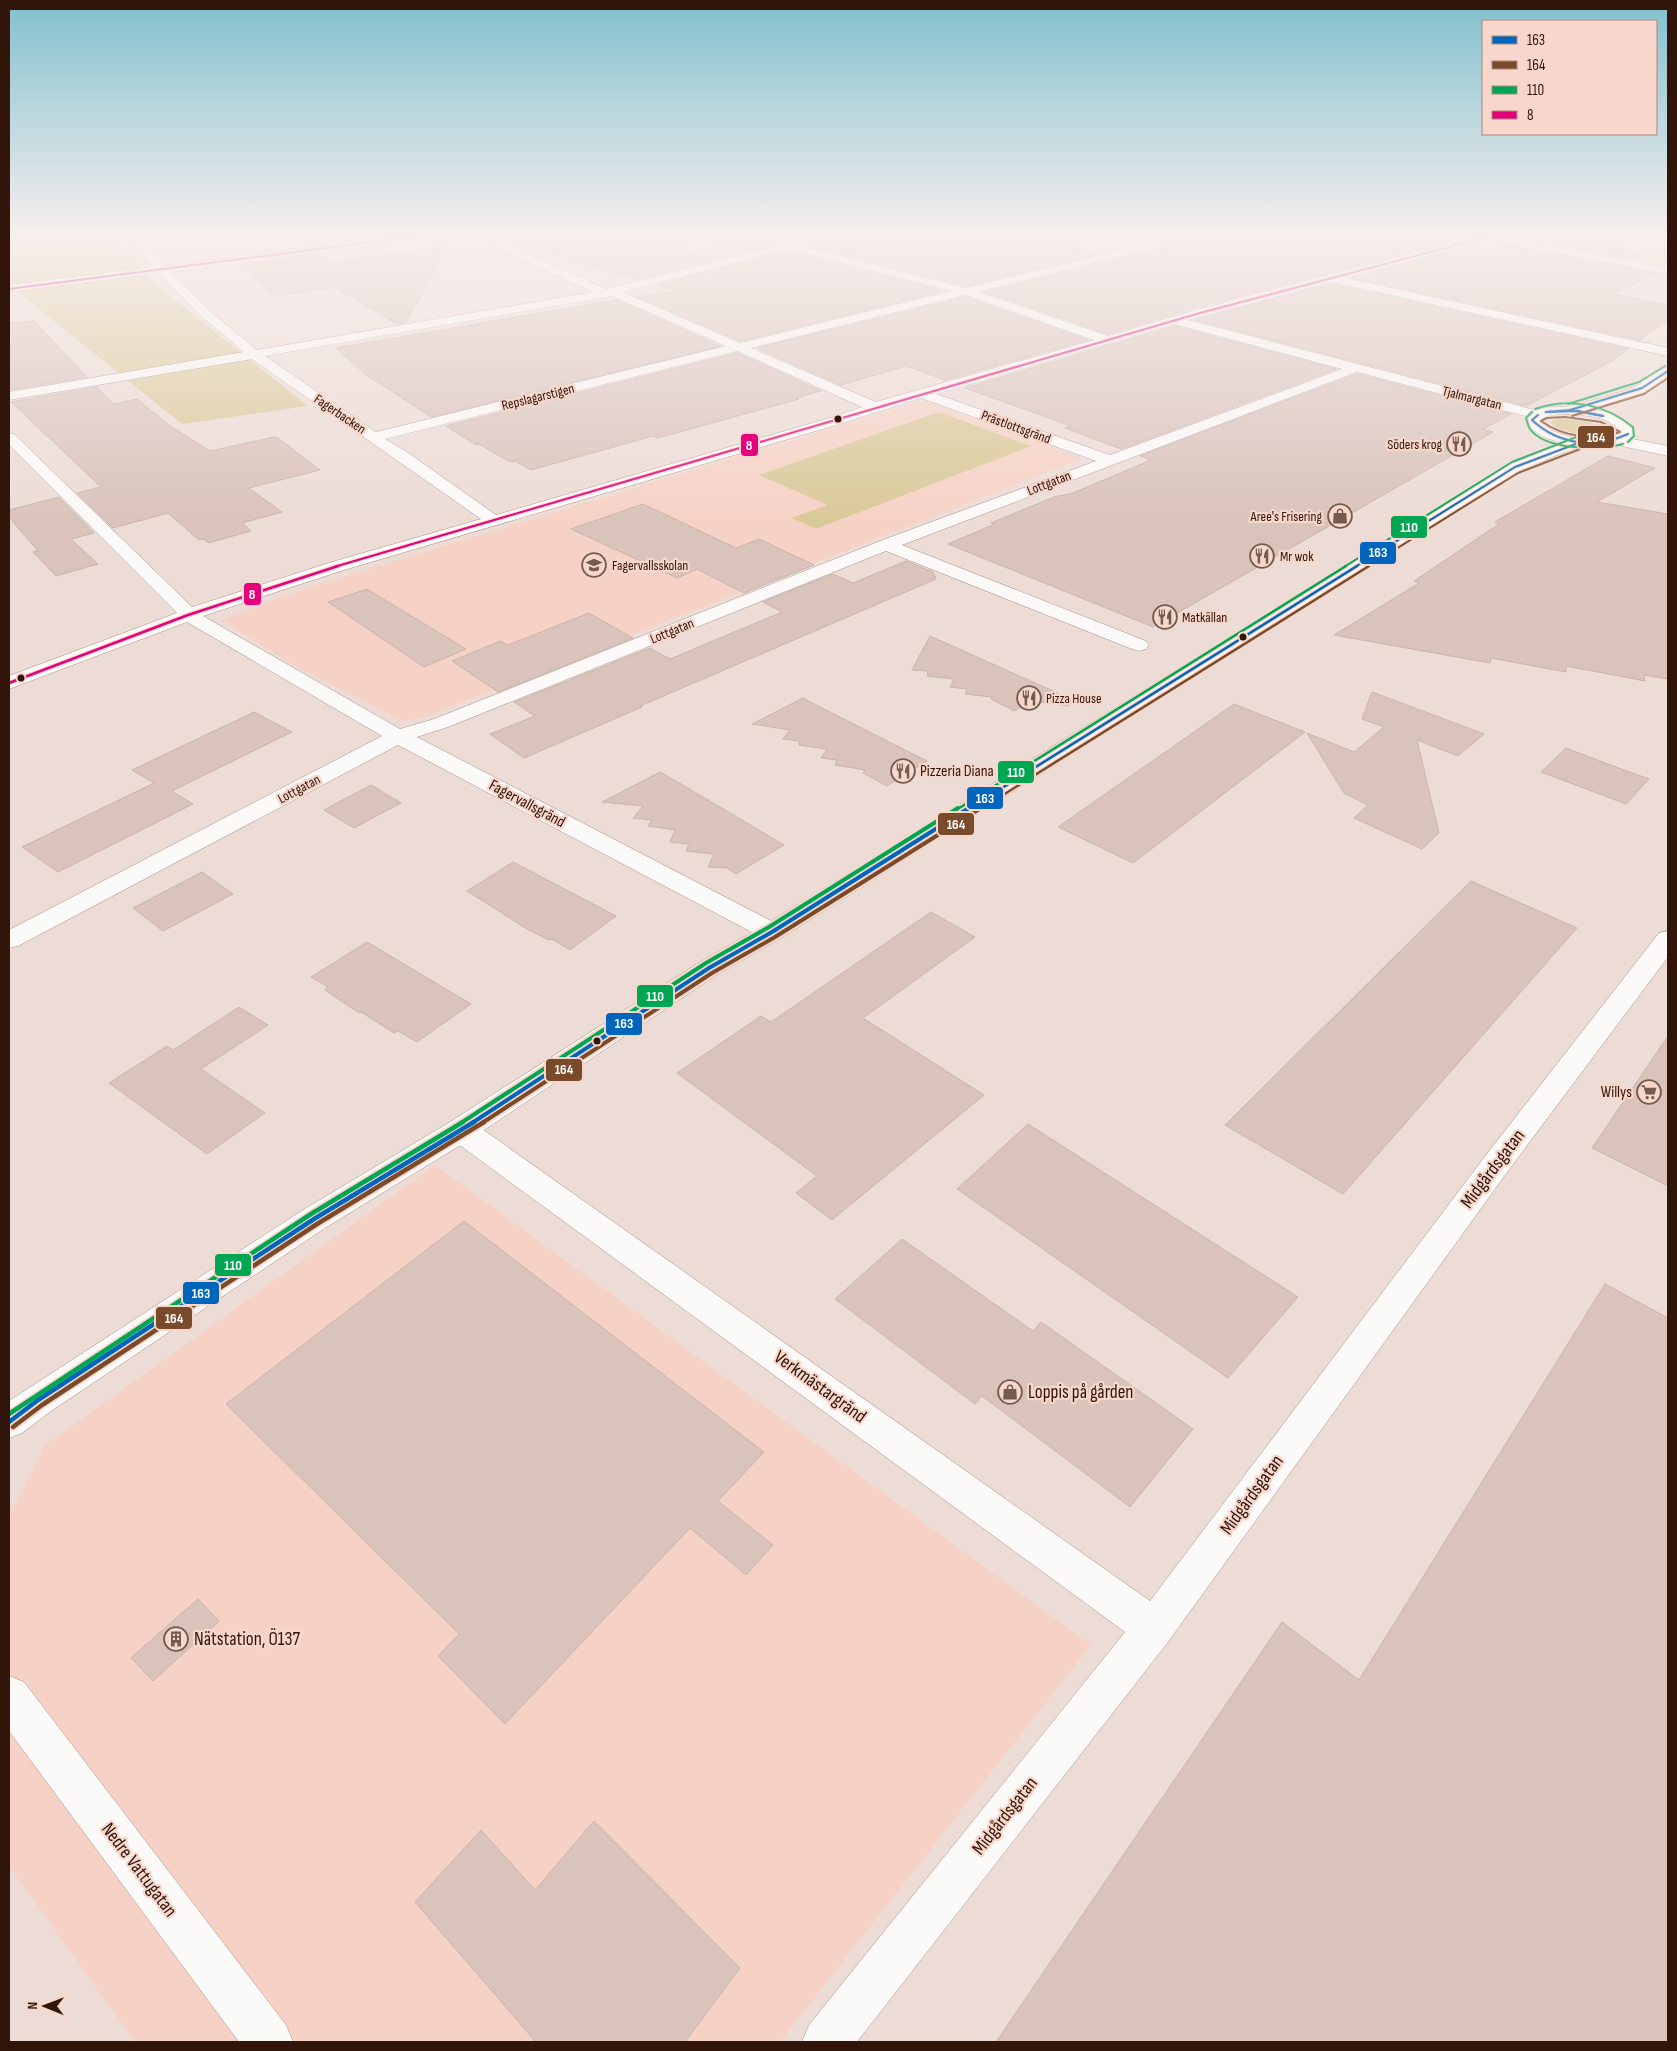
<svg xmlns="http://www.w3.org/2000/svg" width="1677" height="2051" font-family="'Sofia Sans Condensed',sans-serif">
	<rect width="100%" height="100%" fill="#eddcd6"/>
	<g fill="#f6d2c6">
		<polygon points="917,402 927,402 1082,458 422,718 403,721 293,665 221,620 306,588"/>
		<polygon points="435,1165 1091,1645 780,2042 135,2042 9,1866 9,1516 44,1446"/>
	</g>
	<g fill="#dac998">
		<polygon points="9,234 113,234 114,238 155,284 308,406 182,424 9,285"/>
		<polygon points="939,412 1031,446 816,529 792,518 827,505 759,475"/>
		<path d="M1560 418C1572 417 1592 417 1598 429 1587 438 1560 434 1551 423L1552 421Z"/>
	</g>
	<g fill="#dac3bb" stroke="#cab4ad">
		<polygon points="511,234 684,234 686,254 740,241 763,247 636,279 510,242"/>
		<polygon points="885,234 1058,234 1059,243 1097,254 966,286 818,248"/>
		<polygon points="1223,234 1423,234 1452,241 1195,308 1108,334 985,292"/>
		<polygon points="1555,234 1642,253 1630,259 1532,240"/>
		<polygon points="449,246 406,322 397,324 334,287 284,295 282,293 271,295 244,265 322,255 330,263"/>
		<polygon points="1471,246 1492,251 1511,246 1654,273 1614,294 1668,305 1668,319 1640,340 1354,278"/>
		<polygon points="782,253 789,254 796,253 943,291 740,341 638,297 676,291 656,285"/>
		<polygon points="1332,284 1628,349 1612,361 1526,406 1195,320"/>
		<polygon points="965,297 1088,340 945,380 906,366 841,385 757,348"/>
		<polygon points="617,300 720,346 431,417 365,374 336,348"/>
		<polygon points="34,321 87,377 9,390 9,323"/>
		<polygon points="1174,326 1336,369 1121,449 1065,428 1071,426 965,388"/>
		<polygon points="737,353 821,391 796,398 799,399 658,438 653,436 531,470 515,461 510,462 479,444 476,445 446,426"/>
		<polygon points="1357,374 1511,414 1483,429 1493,432 1153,627 948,544 995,524 991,523 1054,497 1073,493 1151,460 1140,456"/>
		<polygon points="97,387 113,404 137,399 170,426 210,451 274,437 278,438 320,470 249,488 282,512 242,523 251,531 208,543 204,539 199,540 168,513 113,528 77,493 101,487 11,402"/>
		<polygon points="1608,456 1655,468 1597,502 1668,514 1668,679 1644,675 1645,681 1566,666 1566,672 1491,658 1490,663 1334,635 1419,583 1414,581 1499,524 1495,522"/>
		<polygon points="59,497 94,533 71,539 98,564 56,576 33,552 38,551 9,517 9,510"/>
		<polygon points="643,504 736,548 759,539 814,565 744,593 697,569 677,578 571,529"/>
		<polygon points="906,561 933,572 936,579 640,706 642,707 524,758 490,734 535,716 514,702 650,648 670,659 782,612 763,602 833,574 853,583"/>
		<polygon points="367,589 466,649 424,667 328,602"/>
		<polygon points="589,613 633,638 498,692 452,661 500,641 508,645"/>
		<polygon points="930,636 1071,699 1069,706 1031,701 1014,711 991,699 992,697 965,694 967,689 950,687 954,679 927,676 928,671 912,670"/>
		<polygon points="1372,692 1484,734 1458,756 1417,740 1439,833 1422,849 1354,818 1368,805 1344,793 1307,733 1354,752 1384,727 1362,719"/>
		<polygon points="803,698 818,706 927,761 887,786 863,773 865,770 835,765 837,760 821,758 827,749 799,745 799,741 783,739 790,730 752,724"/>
		<polygon points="1234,704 1305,732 1133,863 1058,827"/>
		<polygon points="254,712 292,732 172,791 193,804 58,872 22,847 154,783 132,770"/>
		<polygon points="1566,748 1608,764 1649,779 1626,804 1541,772"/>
		<polygon points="660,772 681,784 784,845 736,874 727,868 708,867 714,854 686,851 689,844 670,842 675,830 648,826 652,820 633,818 643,806 602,802"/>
		<polygon points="371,785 401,803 354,828 324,810"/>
		<polygon points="513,862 616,916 570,950 552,939 549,940 527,929 467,891"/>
		<polygon points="202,872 233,894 163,931 133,908"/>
		<polygon points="1471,881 1577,928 1343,1194 1225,1125"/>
		<polygon points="931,912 975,937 863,1018 984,1095 832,1220 796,1193 817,1176 677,1073 761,1016 771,1022"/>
		<polygon points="367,942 471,1004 417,1042 398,1031 394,1033 361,1012 359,1013 325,990 328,987 311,977"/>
		<polygon points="239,1007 268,1025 201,1069 265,1113 207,1154 109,1083 167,1046 173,1050"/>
		<polygon points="1668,1036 1668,1186 1592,1148"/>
		<polygon points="1028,1124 1298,1297 1228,1378 957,1189"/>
		<polygon points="464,1221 764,1452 718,1501 773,1545 746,1575 690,1528 505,1724 438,1656 459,1634 226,1404"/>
		<polygon points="902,1239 1033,1331 1041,1322 1193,1429 1130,1507 982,1396 975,1404 835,1299"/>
		<polygon points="1605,1284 1668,1318 1668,2042 996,2042 1282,1622 1359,1680"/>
		<polygon points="198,1599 219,1621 153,1681 131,1658"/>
		<polygon points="594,1821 740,1968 685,2042 536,2042 415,1902 481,1830 535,1890"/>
	</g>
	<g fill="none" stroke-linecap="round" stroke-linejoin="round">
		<g stroke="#a49088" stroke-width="1">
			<g id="minor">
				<path d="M128 234H138L143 242 164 266 412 234H440L435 237 170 272 211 312 257 350 593 292 472 236 471 234H484L606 289 824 234H841L840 236 802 246 966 288 1185 234H1202L1201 236 978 292 1108 336 1196 310 1486 234H1503L1501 236 1668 268V274L1487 240 1346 278 1668 348V356L1332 282 1188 320 1542 412 1544 415 1542 418 1537 419 1357 372 902 545 1146 641 1149 645 1146 649 1139 651 1132 649 886 551 448 727 417 737 781 926 785 932 781 938 772 940 763 938 398 745 18 946 9 948V930L382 736 187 622 9 689V676L177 613 9 445V433L14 434 192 607 332 562 481 519 252 359 9 400V392L244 352 202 317 159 273 9 292V285L153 267 135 247ZM789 249 951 291 740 343 622 292ZM965 295 1094 340 876 402 751 348ZM612 296 726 346 376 432 265 356ZM1174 324 1342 369 1110 455 936 394ZM737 351 862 407 833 417 496 515 407 452 385 439ZM921 398 1096 461 880 541 434 719 400 729 203 616 344 570 843 423Z"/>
				<polygon points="1668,931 1668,957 1508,1171 1168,1642 857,2042 802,2042 809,2025 1125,1632 450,1138 446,1130 450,1122 461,1119 472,1122 1150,1601 1486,1155 1659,933"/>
				<polygon points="9,1676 24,1682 286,2025 293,2042 239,2042 9,1731"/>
			</g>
		</g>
		<g stroke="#a49088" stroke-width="1">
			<polygon id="tertiary" points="1617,436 1668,446 1668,456 1612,444 1609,441 1612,438"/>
		</g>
		<g stroke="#a49088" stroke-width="1">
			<path id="secondary" d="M1668 367V377L1647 391 1591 409C1609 412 1627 416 1635 434 1624 450 1600 445 1584 447 1570 448 1535 465 1521 470L781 938 718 974 472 1138 325 1228 51 1411 22 1433 9 1438V1401L303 1210 450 1122 700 962 763 926 1509 464 1564 443C1547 440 1534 434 1525 420 1537 403 1554 409 1571 406 1587 402 1624 392 1638 385 1648 379 1657 370 1668 367ZM1563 414C1579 415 1612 415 1620 433 1600 445 1556 439 1540 421L1547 416Z"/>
		</g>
		<use href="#minor" fill="#fcfaf9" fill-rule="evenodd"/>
		<use href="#tertiary" fill="#fcfaf9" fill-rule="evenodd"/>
		<use href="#secondary" fill="#fcfaf9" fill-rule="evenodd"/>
		<g stroke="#f7d7cc" stroke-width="4">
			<g id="bus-1-far3">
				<polyline points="1570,410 1642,388 1668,371"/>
				<polyline points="1546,412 1571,410 1603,416"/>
				<polyline points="1546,412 1578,411 1603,416"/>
				<path d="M1538 415 1532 420C1559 445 1595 449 1628 434"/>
				<polyline points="1355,567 1515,467 1581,442"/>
			</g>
		</g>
		<g stroke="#f7d7cc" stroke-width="5">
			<polyline id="bus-1-far2" points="967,810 1357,566"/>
		</g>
		<g stroke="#f7d7cc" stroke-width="8">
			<polyline id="bus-1-far1" points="472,1123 709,968 772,932 969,808"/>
		</g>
		<g stroke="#f7d7cc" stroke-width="8">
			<polyline id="bus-1" points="9,1422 38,1400 314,1219 474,1122"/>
		</g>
		<g stroke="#f7d7cc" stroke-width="4">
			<g id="bus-2-far3">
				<polyline points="1572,416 1644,394 1668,378"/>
				<path d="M1565 417 1601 422 1620 432C1595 441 1563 437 1541 421L1547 418Z"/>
				<polyline points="1367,567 1518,473 1583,448"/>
			</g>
		</g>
		<g stroke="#f7d7cc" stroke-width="5">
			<polyline id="bus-2-far2" points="979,810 1369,566"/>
		</g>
		<g stroke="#f7d7cc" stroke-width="8">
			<polyline id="bus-2-far1" points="482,1123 712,973 775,937 981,808"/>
		</g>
		<g stroke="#f7d7cc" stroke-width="8">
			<polyline id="bus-2" points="13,1427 42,1405 317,1224 484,1122"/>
		</g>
		<g stroke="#f7d7cc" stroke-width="4">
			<g id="bus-3-far3">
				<polyline points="1568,404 1639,382 1665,366"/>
				<path d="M1535 409C1569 397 1605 404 1633 427L1634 436 1628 442"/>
				<path d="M1532 412 1526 418C1527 421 1528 426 1530 429 1546 451 1600 450 1623 444"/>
				<polyline points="1344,567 1512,462 1579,436"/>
			</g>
		</g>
		<g stroke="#f7d7cc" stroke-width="5">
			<polyline id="bus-3-far2" points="956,810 1346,566"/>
		</g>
		<g stroke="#f7d7cc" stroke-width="8">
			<polyline id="bus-3-far1" points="461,1123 706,963 769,927 958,808"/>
		</g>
		<g stroke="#f7d7cc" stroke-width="8">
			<polyline id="bus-3" points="9,1414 311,1214 463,1122"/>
		</g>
		<g stroke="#f7d7cc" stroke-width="4">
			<g id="bus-4-far1">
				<polyline points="9,289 435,234"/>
				<polyline points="334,567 1200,313 1498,234"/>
			</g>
		</g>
		<g stroke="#f7d7cc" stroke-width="5">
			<polyline id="bus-4" points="9,683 188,615 338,566"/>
		</g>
		<use href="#bus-1-far3" stroke="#0065bd" stroke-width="2"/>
		<use href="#bus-1-far2" stroke="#0065bd" stroke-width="2.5"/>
		<use href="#bus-1-far1" stroke="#0065bd" stroke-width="4"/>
		<use href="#bus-1" stroke="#0065bd" stroke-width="4.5"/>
		<use href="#bus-2-far3" stroke="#7a4b2a" stroke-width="2"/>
		<use href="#bus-2-far2" stroke="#7a4b2a" stroke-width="2.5"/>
		<use href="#bus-2-far1" stroke="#7a4b2a" stroke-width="4"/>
		<use href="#bus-2" stroke="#7a4b2a" stroke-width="4.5"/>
		<use href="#bus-3-far3" stroke="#00a651" stroke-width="2"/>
		<use href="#bus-3-far2" stroke="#00a651" stroke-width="2.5"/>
		<use href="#bus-3-far1" stroke="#00a651" stroke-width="4"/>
		<use href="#bus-3" stroke="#00a651" stroke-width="4.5"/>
		<use href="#bus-4-far1" stroke="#e5007d" stroke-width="2"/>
		<use href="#bus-4" stroke="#e5007d" stroke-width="2.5"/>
	</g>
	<linearGradient id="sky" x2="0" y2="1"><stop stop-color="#82c0ce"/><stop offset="0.45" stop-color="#f7efed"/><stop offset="1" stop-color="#f7efed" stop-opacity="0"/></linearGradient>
	<rect width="1677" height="521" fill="url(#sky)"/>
	<defs>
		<g id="restaurant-ring" transform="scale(1.25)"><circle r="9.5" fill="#f7d7cc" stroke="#735b52" stroke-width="1.5"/><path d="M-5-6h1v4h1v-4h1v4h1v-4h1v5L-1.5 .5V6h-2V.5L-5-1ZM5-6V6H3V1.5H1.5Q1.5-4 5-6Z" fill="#735b52"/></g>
		<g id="shop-ring" transform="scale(1.25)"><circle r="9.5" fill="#f7d7cc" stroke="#735b52" stroke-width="1.5"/><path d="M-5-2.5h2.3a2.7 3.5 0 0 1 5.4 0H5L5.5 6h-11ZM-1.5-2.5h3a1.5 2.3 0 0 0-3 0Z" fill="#735b52"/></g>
		<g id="school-ring" transform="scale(1.25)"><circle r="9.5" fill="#f7d7cc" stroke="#735b52" stroke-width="1.5"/><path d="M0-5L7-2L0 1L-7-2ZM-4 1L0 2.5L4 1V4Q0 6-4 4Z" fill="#735b52"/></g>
		<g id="supermarket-ring" transform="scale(1.25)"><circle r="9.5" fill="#f7d7cc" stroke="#735b52" stroke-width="1.5"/><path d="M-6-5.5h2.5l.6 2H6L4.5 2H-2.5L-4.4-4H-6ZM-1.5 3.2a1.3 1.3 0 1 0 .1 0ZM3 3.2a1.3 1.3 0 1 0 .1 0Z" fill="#735b52"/></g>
		<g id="building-ring" transform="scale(1.25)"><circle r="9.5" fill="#f7d7cc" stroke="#735b52" stroke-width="1.5"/><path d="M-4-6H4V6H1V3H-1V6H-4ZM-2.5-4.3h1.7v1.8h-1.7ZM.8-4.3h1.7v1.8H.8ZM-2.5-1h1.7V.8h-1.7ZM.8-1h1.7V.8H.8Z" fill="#735b52"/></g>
	</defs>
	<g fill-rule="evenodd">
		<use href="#restaurant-ring" x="1459" y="444"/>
		<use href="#shop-ring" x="1340" y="516"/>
		<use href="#restaurant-ring" x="1262" y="556"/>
		<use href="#school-ring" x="594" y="565"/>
		<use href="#restaurant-ring" x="1165" y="617"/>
		<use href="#restaurant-ring" x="1029" y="698"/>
		<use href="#restaurant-ring" x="903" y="771"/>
		<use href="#supermarket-ring" x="1649" y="1092"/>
		<use href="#shop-ring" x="1010" y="1392"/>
		<use href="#building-ring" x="176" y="1639"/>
	</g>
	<g fill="#31150b" stroke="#f7d7cc" stroke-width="2">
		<circle cx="838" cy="419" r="4.5"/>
		<circle cx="1243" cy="637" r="4.5"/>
		<circle cx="21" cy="678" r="4.5"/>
		<circle cx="597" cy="1041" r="4.5"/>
	</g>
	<g text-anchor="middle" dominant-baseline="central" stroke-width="4.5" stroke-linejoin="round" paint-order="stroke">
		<g font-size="14" fill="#31150b" stroke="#f7d7cc">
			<text transform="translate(538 397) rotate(-14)">Repslagarstigen</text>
			<text transform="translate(1472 398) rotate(14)">Tjalmargatan</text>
			<text transform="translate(340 414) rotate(34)">Fagerbacken</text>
			<text transform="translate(1016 427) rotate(20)">Prästlottsgränd</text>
			<text transform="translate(1049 483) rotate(-21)">Lottgatan</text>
			<text transform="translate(672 631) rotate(-22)">Lottgatan</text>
			<text transform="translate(299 789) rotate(-28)">Lottgatan</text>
		</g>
		<g font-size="14" fill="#31150b" stroke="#f7d7cc" text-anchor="start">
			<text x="1442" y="444" text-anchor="end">Söders krog</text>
			<text x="1322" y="516" text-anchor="end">Aree's Frisering</text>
			<text x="1280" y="556">Mr wok</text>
			<text x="612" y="565">Fagervallsskolan</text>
			<text x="1182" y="617">Matkällan</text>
			<text x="1046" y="698">Pizza House</text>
		</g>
		<g font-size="16" fill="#31150b" stroke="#f7d7cc" text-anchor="start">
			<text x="920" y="771">Pizzeria Diana</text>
			<text x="1632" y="1092" text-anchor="end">Willys</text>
		</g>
		<g font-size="16" fill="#31150b" stroke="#f7d7cc">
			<text transform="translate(527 804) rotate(28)">Fagervallsgränd</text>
		</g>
		<g font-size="19" fill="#31150b" stroke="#f7d7cc">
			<text transform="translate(1493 1169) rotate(-53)">Midgårdsgatan</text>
			<text transform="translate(820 1387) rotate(36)">Verkmästargränd</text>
			<text transform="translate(1252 1495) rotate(-54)">Midgårdsgatan</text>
			<text transform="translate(1005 1816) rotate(-52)">Midgårdsgatan</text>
			<text transform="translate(139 1870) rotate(53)">Nedre Vattugatan</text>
		</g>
		<g font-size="19" fill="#31150b" stroke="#f7d7cc" text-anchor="start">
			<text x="1028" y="1392">Loppis på gården</text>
			<text x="194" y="1639">Nätstation, Ö137</text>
		</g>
	</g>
	<g stroke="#f7d7cc" stroke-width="2">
		<rect x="1577" y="425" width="38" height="24" rx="5" fill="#7a4b2a"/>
		<rect x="740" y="433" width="19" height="24" rx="5" fill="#e5007d"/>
		<rect x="1390" y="515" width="38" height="24" rx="5" fill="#00a651"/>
		<rect x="1359" y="541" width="38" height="24" rx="5" fill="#0065bd"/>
		<rect x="243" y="582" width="19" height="24" rx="5" fill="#e5007d"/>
		<rect x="997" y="760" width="38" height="24" rx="5" fill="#00a651"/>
		<rect x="966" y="786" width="38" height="24" rx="5" fill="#0065bd"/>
		<rect x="937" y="812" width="38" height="24" rx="5" fill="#7a4b2a"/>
		<rect x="636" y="984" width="38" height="24" rx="5" fill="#00a651"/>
		<rect x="605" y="1012" width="38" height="24" rx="5" fill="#0065bd"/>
		<rect x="545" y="1058" width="38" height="24" rx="5" fill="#7a4b2a"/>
		<rect x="214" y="1253" width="38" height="24" rx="5" fill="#00a651"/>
		<rect x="182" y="1281" width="38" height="24" rx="5" fill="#0065bd"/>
		<rect x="155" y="1306" width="38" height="24" rx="5" fill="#7a4b2a"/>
	</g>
	<g font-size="14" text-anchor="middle" font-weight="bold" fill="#fff">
		<text x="1596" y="442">164</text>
		<text x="749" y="450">8</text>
		<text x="1409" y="532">110</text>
		<text x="1378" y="557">163</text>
		<text x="252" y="599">8</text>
		<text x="1016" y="777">110</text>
		<text x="985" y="803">163</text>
		<text x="956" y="829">164</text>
		<text x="655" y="1001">110</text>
		<text x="624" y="1028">163</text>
		<text x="564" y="1074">164</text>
		<text x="233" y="1270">110</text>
		<text x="201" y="1298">163</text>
		<text x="174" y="1323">164</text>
	</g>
	<rect width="1677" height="2051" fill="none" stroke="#31150b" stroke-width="20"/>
	<rect x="1482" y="20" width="175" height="115" fill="#f7d7cc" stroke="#a8897f"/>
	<rect x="1492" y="36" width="25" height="8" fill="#0065bd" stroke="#a8897f"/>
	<text x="1527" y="45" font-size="15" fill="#31150b">163</text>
	<rect x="1492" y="61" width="25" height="8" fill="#7a4b2a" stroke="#a8897f"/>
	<text x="1527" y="70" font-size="15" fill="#31150b">164</text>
	<rect x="1492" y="86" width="25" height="8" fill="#00a651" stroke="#a8897f"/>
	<text x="1527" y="95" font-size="15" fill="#31150b">110</text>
	<rect x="1492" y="111" width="25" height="8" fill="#e5007d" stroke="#a8897f"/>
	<text x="1527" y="120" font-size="15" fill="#31150b">8</text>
	<g transform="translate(45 2006) rotate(271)" stroke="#f7d7cc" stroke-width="4" paint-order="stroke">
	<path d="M0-4L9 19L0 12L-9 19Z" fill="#31150b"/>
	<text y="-8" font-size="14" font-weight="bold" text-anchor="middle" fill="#31150b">N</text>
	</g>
</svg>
